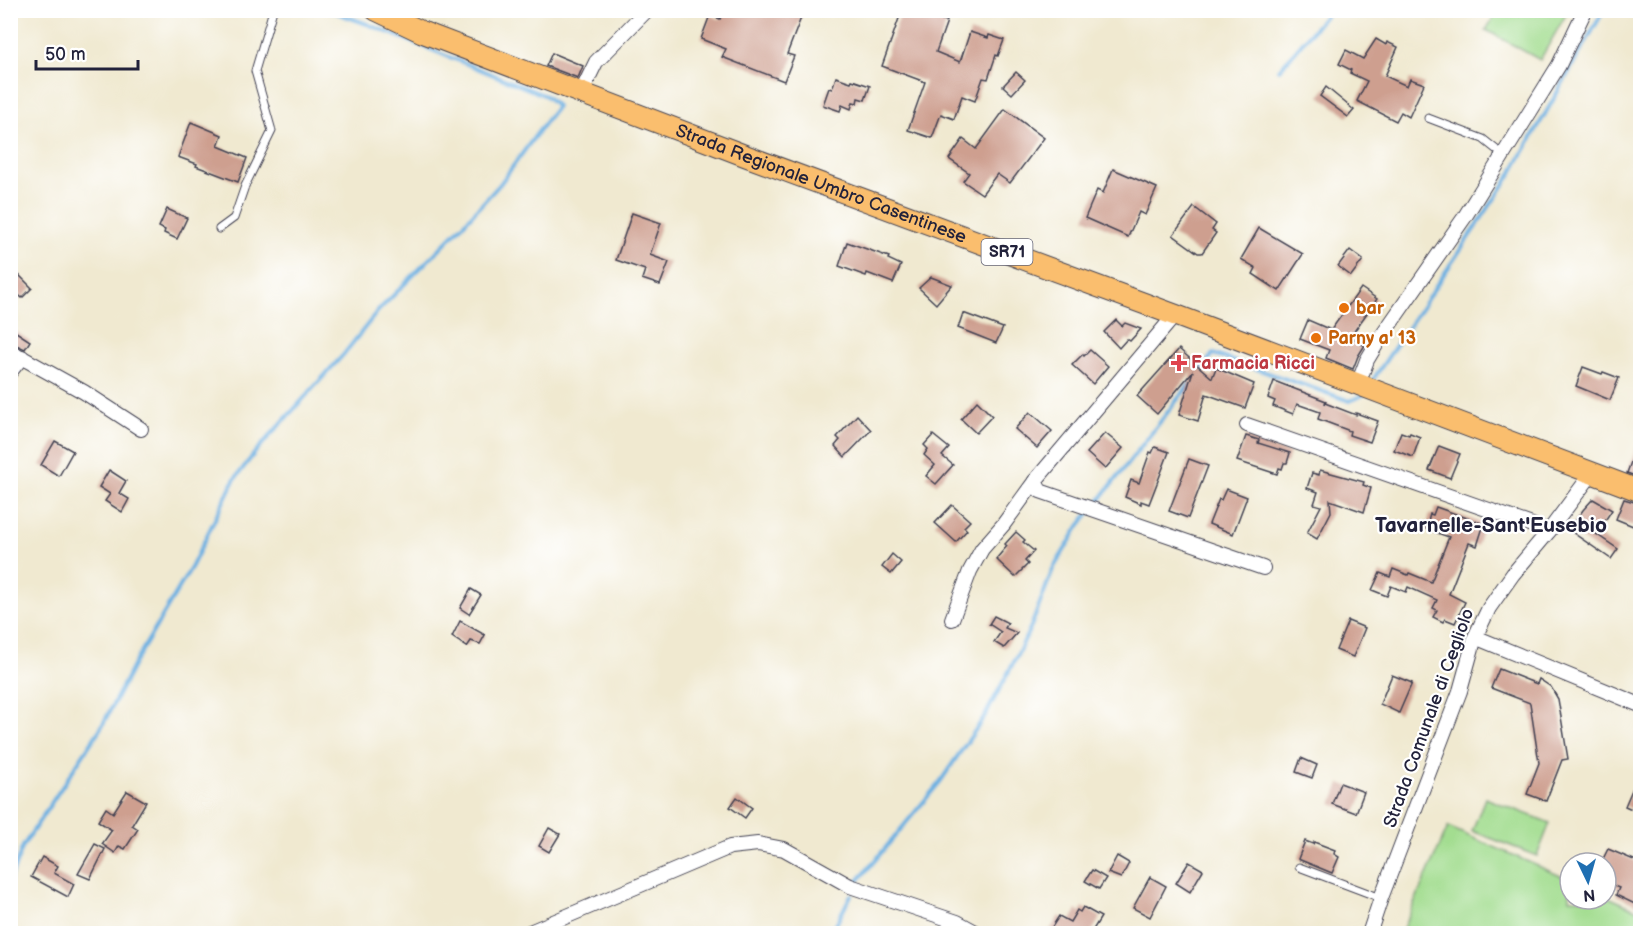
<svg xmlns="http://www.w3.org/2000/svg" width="1651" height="944" font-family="'Balsamiq Sans',sans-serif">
	<rect width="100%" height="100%" fill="#fff"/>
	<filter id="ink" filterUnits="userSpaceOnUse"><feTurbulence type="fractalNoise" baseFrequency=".0167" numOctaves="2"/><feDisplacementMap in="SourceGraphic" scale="12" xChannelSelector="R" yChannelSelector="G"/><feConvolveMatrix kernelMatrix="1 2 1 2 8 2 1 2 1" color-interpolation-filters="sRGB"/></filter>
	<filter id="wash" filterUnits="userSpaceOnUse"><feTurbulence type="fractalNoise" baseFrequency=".008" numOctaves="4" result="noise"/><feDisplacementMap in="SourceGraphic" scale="24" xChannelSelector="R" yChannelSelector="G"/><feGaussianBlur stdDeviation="1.35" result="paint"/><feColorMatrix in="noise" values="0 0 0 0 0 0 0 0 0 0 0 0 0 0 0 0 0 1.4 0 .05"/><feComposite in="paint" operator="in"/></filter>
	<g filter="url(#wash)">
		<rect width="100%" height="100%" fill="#f0e9d0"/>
		<g fill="#a3dd90" stroke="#628066" stroke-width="1.5">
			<polygon points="1498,10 1568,10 1568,11 1540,60 1486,30"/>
			<polygon points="1485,798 1550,823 1537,856 1472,831"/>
			<polygon points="1448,827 1570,880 1570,899 1606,899 1606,896 1640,911 1640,933 1401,933"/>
		</g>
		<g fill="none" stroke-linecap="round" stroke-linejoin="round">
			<g stroke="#6cb0e2" stroke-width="4">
				<polyline points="1279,70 1330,10"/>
				<polyline points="1200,371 1213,354 1350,401 1363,395"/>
				<polyline points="1372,381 1510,176 1604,10"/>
				<polyline points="1095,506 1191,382"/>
				<polyline points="10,879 23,846 102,726 134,664 192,566 234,480 257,450 344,354 378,311 459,229 500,184 557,106 546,96 367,24 329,10"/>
				<polyline points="857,882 940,782 985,716 1016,658 1032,624 1053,569 1079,526 1090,512"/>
				<polyline points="831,934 851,895"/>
			</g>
		</g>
		<g id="blocks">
			<g fill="#ce9f8f">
				<polygon points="724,10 804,10 787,54 794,56 784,81 722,57 726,49 701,39 710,15 720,19"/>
				<polygon points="902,10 938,10 933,17 947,21 936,52 960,62 970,32 988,38 989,35 1004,40 998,56 996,55 988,79 983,78 975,101 962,96 954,119 941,114 932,138 908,130 925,82 882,66"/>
				<polygon points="1376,39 1386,45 1387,42 1398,47 1385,76 1407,86 1410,79 1424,84 1409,117 1401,112 1396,121 1357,101 1367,81 1350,73 1351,70 1339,64 1346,50 1363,59"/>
				<polygon points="552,53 583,66 578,78 546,66"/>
				<polygon points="1016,72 1025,80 1012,94 1003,86"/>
				<polygon points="836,77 851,82 852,80 870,86 865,100 858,98 857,103 853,102 851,109 842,105 840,111 823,105 829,88 832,89"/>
				<polygon points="1326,87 1354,110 1348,117 1320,96"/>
				<polygon points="1005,109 1044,138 1010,183 997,174 982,194 963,181 969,173 949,159 963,139 976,149"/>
				<polygon points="191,122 222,135 218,146 247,158 238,182 196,166 197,164 178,157"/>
				<polygon points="1113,169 1157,188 1145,215 1139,212 1128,237 1085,218 1097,190 1103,193"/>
				<polygon points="1194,207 1216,224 1212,230 1216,233 1202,253 1198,253 1173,235"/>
				<polygon points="167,209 187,218 177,239 164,233 165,230 159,227"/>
				<polygon points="632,213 661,223 650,255 669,262 660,285 642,279 645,270 616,260"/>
				<polygon points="1259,228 1303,254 1279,291 1253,274 1256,268 1241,259"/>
				<polygon points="847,242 889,257 888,259 901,265 893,283 867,273 866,276 839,266"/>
				<polygon points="1350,250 1363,260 1351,276 1338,266"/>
				<polygon points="17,273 32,288 22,298 10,287 10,279"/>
				<polygon points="931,277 952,285 936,304 919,288"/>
				<polygon points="1361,288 1377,299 1350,337 1361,342 1361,344 1365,345 1358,356 1353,369 1326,358 1329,350 1300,339 1308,320 1331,330"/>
				<polygon points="963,313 1003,328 996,343 958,328"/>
				<polygon points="1116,320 1122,326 1125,323 1141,329 1130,341 1127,339 1119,348 1104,332"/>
				<polygon points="10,328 30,341 25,349 10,342"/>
				<polygon points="1179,349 1212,378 1216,368 1254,384 1245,408 1206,394 1198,421 1179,415 1193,371 1157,414 1137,396"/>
				<polygon points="1090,350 1108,366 1093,384 1072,365 1083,354 1084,356"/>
				<polygon points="1583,367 1602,374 1603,372 1619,378 1610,400 1576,386"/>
				<polygon points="1274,381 1326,401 1325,403 1356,415 1356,413 1378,421 1370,442 1349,435 1350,431 1318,419 1320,412 1297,404 1293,414 1273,406 1275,401 1268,398"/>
				<polygon points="977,401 992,416 976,433 961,419"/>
				<polygon points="1030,412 1052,431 1037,448 1015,429"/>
				<polygon points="857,415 871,430 845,457 835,446 840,440 837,437"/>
				<polygon points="1401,432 1409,435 1410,433 1420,437 1413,457 1394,450"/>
				<polygon points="1105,433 1123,448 1105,469 1087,453"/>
				<polygon points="933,435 949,448 942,456 953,465 936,484 926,476 935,465 924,455 928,449 924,445"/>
				<polygon points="1246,436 1259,440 1258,443 1290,453 1287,463 1284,463 1282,469 1279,468 1277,474 1237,461"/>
				<polygon points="1639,440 1641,440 1641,478 1627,473"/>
				<polygon points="55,441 73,451 59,476 41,465"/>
				<polygon points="1439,446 1460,454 1450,478 1429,470"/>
				<polygon points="1155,447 1169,452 1149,504 1141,501 1141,504 1125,497 1131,480 1139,483 1150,452 1152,453"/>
				<polygon points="1189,459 1208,466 1188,518 1169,511"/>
				<polygon points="109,470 126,481 119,493 129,499 122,512 105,501 110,494 99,487"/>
				<polygon points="1320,470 1364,482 1363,485 1371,488 1364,512 1330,500 1331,512 1317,539 1307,533 1321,506 1314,504 1318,492 1307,488 1312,473 1319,475"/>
				<polygon points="1226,489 1247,497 1233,534 1209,524 1219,499 1221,500"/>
				<polygon points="1593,499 1612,510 1596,534 1618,549 1611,559 1569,530 1583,510"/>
				<polygon points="1624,499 1641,504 1641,508 1633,526 1616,519"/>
				<polygon points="952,505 970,521 964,527 967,530 956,542 935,523"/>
				<polygon points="1436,507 1484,524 1477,546 1469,543 1449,594 1465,602 1455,623 1445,619 1443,622 1433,617 1437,610 1433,608 1437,600 1408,587 1406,592 1391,586 1387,596 1372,590 1380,573 1390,577 1393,569 1408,575 1409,573 1431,582 1449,537 1426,529 1430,514 1433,515"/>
				<polygon points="1016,532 1025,540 1023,542 1034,551 1025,561 1028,564 1015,577 996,559 1007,546 1005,544"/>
				<polygon points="892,554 901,562 891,574 882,567"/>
				<polygon points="471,589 481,595 469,614 460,608"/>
				<polygon points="994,616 1008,623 1005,628 1017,633 1004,648 994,642 1001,632 989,624"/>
				<polygon points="460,621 485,635 480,644 471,641 467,647 452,637"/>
				<polygon points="1348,621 1365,628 1353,657 1336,650"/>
				<polygon points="1499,669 1537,684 1539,679 1551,687 1558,699 1568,759 1562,760 1546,801 1527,794 1539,763 1530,703 1491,688"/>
				<polygon points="1392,675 1412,683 1399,713 1380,704"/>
				<polygon points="1301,758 1317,765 1312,778 1296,772"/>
				<polygon points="1641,769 1641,813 1625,806"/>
				<polygon points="1340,783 1364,792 1356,813 1332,804"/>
				<polygon points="127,791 146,802 132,825 138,829 125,849 119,846 115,853 102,844 112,830 98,821 106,808 113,813"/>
				<polygon points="737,797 752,808 745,818 730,807"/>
				<polygon points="549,828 560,834 549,852 539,846"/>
				<polygon points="1305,841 1313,844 1314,842 1335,850 1334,854 1339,857 1332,873 1298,859"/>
				<polygon points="95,844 105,849 90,879 78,874"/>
				<polygon points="1608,849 1641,863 1641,907 1616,895 1619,888 1606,883 1606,863 1601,863"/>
				<polygon points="1117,856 1129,863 1121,878 1108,873"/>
				<polygon points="42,857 58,866 54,873 74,884 68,897 31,877"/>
				<polygon points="1189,862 1203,870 1190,892 1176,883"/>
				<polygon points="1092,870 1106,878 1099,889 1085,881"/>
				<polygon points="1150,877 1166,886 1150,917 1133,908"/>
				<polygon points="1083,907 1101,917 1091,933 1048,933 1059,916 1070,922 1077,910 1080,912"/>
			</g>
		</g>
	</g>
	<g filter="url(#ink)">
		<use href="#blocks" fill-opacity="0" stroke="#414051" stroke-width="1.5"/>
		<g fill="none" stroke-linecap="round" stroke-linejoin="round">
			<g stroke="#414051" stroke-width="9">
				<g id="lane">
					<polyline points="1428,118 1483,139 1503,155"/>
					<polyline points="219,229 234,218 245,186 272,131 255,71 273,10"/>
					<polyline points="1299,867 1381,898"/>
				</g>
			</g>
			<g stroke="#414051" stroke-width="16">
				<g id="street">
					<polyline points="581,93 596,62 647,10"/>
					<polyline points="1175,315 1035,481 1040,491 1263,568"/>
					<polyline points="10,351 84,392 141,429"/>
					<polyline points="10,372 22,357"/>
					<polyline points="1358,384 1367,360 1379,340 1464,218 1559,65 1585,10"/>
					<polyline points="1247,425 1549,531"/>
					<polyline points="952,619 970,571 982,549 1003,525 1035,481"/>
					<polyline points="1475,637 1640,705"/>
					<polyline points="525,934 730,847 758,844 784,849 850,886 957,922 979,934"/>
					<polyline points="1369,934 1381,898 1460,691 1475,637 1489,608 1513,574 1549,531 1593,472"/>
				</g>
			</g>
			<g stroke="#414051" stroke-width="23">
				<g id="primary">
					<path id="s1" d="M376 10 422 32 746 156 1175 315 1640 491"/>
				</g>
			</g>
			<use href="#lane" stroke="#fff" stroke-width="7"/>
			<use href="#street" stroke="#fff" stroke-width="14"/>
			<use href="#primary" stroke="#fabe6e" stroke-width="21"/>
		</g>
	</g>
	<g fill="#e8710a" stroke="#fff" stroke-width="2">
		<circle cx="1344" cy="308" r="6"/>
		<circle cx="1316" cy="338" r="6"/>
	</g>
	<path fill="#e0444e" stroke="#fff" stroke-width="2" d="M1176 354h6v6h6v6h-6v6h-6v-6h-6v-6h6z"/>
	<g text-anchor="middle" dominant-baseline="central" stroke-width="4.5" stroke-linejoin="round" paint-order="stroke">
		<rect fill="#fff" stroke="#646476" stroke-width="1.5" x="981.5" y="239" width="51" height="26" rx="4.5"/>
		<g font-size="16" font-weight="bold" fill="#22223b">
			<text x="1007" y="252">SR71</text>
		</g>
		<g font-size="18" fill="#22223b" stroke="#fff">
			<text stroke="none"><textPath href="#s1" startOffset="478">Strada Regionale Umbro Casentinese</textPath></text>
			<text transform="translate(1429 718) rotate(-70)">Strada Comunale di Cegliolo</text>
		</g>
		<g font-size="18" font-weight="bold" fill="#c56008" stroke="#fff" text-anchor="start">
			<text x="1356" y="308">bar</text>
			<text x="1328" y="338">Parny a' 13</text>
		</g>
		<g font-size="18" font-weight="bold" fill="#be3a42" stroke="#fff" text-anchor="start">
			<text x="1191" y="363">Farmacia Ricci</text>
		</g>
		<g font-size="21" font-weight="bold" fill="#22223b" stroke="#fff">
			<text x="1491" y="525">Tavarnelle-Sant'Eusebio</text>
		</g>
	</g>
	<rect width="1651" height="944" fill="none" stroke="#fff" stroke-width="36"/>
	<g transform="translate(1588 881) rotate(175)"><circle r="28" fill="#ffffff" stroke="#a7a7b1" stroke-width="1.5"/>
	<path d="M0-4.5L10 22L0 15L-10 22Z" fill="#1f6fb2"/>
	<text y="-9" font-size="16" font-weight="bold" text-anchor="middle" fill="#22223b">N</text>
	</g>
	<path d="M36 60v9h102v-9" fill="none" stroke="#22223b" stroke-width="3"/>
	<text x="45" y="60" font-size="18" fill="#22223b" stroke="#ffffff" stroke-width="4.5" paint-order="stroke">50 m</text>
</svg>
